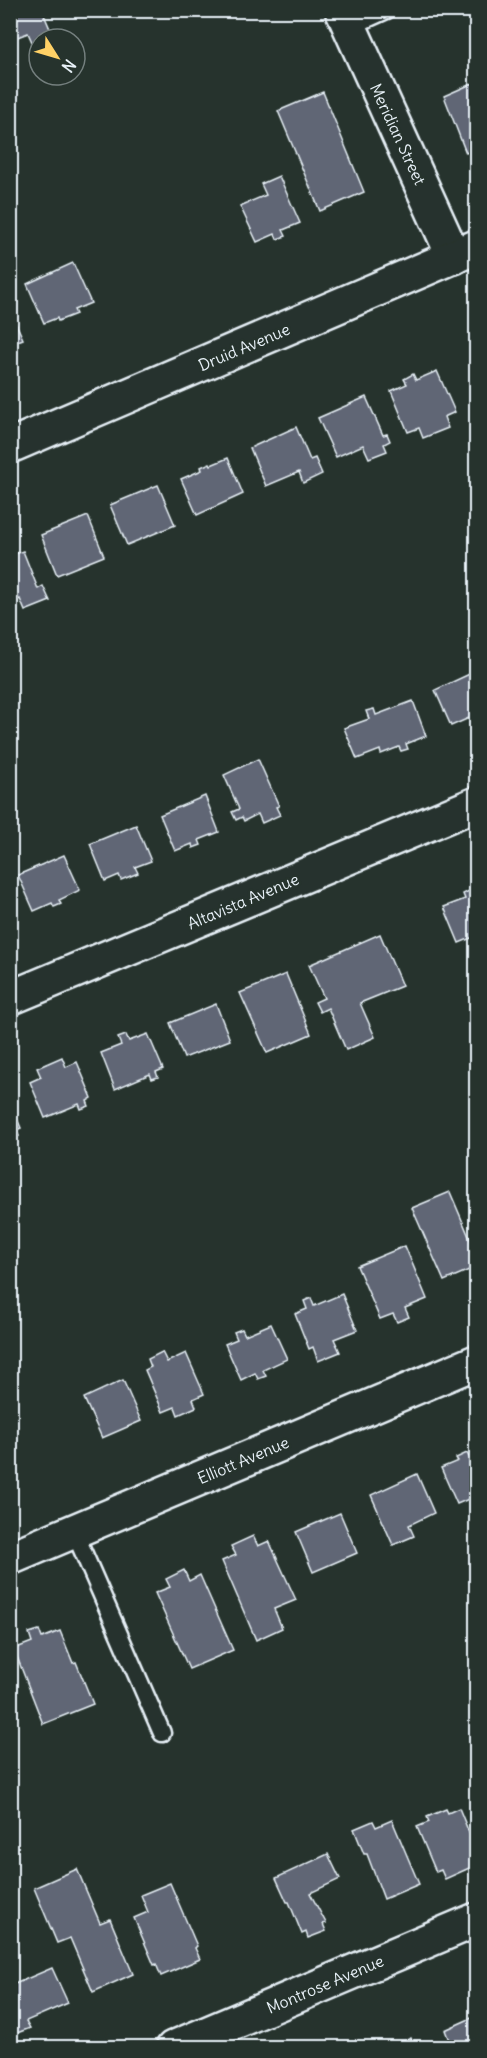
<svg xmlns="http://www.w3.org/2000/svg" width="487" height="2058" font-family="Delius,sans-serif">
	<rect width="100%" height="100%" fill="#26332d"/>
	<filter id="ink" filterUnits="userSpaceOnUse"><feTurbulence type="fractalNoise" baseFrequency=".0167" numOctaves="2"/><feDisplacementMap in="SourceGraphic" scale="12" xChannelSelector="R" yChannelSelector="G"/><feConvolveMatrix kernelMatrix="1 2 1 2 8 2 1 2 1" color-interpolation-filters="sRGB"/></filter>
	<g filter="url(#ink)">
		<g fill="#616674" stroke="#e8f1f8" stroke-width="1.5">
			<polygon points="10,10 42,10 53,36 39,39 39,42 33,44 28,33 10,40"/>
			<polygon points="476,82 476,149 466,153 444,96"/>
			<polygon points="323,92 364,192 320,211 278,111"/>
			<polygon points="279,176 300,223 283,230 286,236 277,239 275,234 257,242 240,206 266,195 261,184"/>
			<polygon points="73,263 91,303 74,310 76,314 58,321 57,318 44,323 27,284"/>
			<polygon points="10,310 23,339 10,344"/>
			<polygon points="437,371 455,412 444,417 448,428 423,438 419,428 408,432 391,391 407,384 404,379 413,374 416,380"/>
			<polygon points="366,397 383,435 387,434 390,441 384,444 387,451 369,458 363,445 336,457 318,418"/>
			<polygon points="296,427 310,460 315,458 322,474 303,483 299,472 266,486 250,448"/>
			<polygon points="228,458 243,494 197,515 181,479 202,470 201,467 210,463 211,465"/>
			<polygon points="158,485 175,525 127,545 110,505"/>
			<polygon points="88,516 104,556 57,575 41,535"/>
			<polygon points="23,551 38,589 43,586 50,601 25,611 20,599 10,603 10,556"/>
			<polygon points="476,671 476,715 451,726 435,690"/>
			<polygon points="413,701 426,736 406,744 408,749 401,751 399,747 381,754 380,750 357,759 344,728 369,719 366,711 374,709 376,715"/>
			<polygon points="258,759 279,806 276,807 280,815 262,823 258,814 244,821 242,817 236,820 232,812 239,809 224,775"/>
			<polygon points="205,796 219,832 199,840 201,845 193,848 192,844 175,851 160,815"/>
			<polygon points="136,825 151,861 135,867 138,873 121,880 119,875 105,881 90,844"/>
			<polygon points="64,855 80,890 59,900 61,904 54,907 52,903 34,911 18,875"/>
			<polygon points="471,890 474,895 476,894 476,936 459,943 444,907 465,899 463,894"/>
			<polygon points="380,934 402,986 360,1003 375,1037 346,1050 328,1008 320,1012 315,1002 324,998 309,965"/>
			<polygon points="286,974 311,1034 267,1053 240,993"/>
			<polygon points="216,1004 230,1040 184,1058 170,1023"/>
			<polygon points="148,1034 163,1069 156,1072 158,1077 152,1079 150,1074 115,1089 101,1053 121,1045 118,1038 126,1035 129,1041"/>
			<polygon points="62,1057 66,1067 77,1062 92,1098 87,1101 89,1106 81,1109 79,1104 45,1118 30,1082 41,1077 37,1068"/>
			<polygon points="10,1102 21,1128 16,1130 19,1136 11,1139"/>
			<polygon points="450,1192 476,1253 476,1267 444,1281 412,1208"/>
			<polygon points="405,1246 427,1299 405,1308 409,1317 397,1322 393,1314 380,1319 357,1266"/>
			<polygon points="342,1294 357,1330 334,1339 340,1352 318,1361 313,1347 309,1349 295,1314 307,1309 304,1301 311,1298 314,1306"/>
			<polygon points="271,1324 287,1359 263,1370 266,1376 258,1379 255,1373 241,1380 225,1344 237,1339 234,1332 242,1329 245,1335"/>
			<polygon points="162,1352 167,1362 186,1353 204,1394 193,1399 196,1407 178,1415 175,1407 163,1412 145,1370 151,1367 148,1359"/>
			<polygon points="123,1380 141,1421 102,1438 84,1398"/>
			<polygon points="467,1453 469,1457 476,1453 476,1496 457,1504 441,1468 458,1461 456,1458"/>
			<polygon points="417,1474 434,1513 409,1525 414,1536 393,1545 371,1495"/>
			<polygon points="340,1513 357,1553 313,1572 296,1532"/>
			<polygon points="253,1536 258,1546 269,1541 296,1600 274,1609 282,1628 256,1640 222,1561 236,1555 231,1546"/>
			<polygon points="184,1570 189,1581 200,1575 233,1650 189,1669 155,1593 170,1587 166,1579"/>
			<polygon points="39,1630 42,1638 60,1631 73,1663 76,1662 93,1704 43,1724 14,1649 32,1642 29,1633"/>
			<polygon points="459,1808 476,1850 476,1854 474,1855 476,1865 445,1879 441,1870 436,1872 417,1827 429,1822 427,1817 446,1809 448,1813"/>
			<polygon points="392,1820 419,1884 384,1899 367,1854 364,1854 354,1829 373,1821 376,1827"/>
			<polygon points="328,1854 340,1879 310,1893 326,1923 323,1924 326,1931 308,1938 306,1932 302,1934 289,1902 287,1902 276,1878"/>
			<polygon points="77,1869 100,1923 110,1919 133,1974 93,1992 70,1938 57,1943 34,1888"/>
			<polygon points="170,1883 197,1946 195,1948 200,1959 161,1976 156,1964 154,1965 134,1918 148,1912 141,1895"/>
			<polygon points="52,1968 68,2003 26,2021 30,2028 17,2033 10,2022 10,1986"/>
			<polygon points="476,2016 476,2048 452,2048 445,2030"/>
			<polygon points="411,2038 415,2048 389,2048"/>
		</g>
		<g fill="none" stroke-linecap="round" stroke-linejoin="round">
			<g stroke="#e8f1f8" stroke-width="21">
				<g id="lane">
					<polyline points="349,27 387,10"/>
					<polyline points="74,1531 162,1733"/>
				</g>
			</g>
			<g stroke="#e8f1f8" stroke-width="38">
				<g id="street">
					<polyline points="342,10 454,257"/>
					<polyline points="10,446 476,247"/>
					<polyline points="10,998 476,804"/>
					<polyline points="173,2048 476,1920"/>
				</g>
			</g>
			<g stroke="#e8f1f8" stroke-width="38">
				<polyline id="secondary" points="10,1558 476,1362"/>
			</g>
			<use href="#lane" stroke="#26332d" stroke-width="16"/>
			<use href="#street" stroke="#26332d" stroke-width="33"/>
			<use href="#secondary" stroke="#26332d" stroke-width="33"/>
		</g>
	</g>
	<g text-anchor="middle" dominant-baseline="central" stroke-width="5" stroke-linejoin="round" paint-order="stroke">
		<g font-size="16" fill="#e8f1f8" stroke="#26332d">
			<text transform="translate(398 134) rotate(65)">Meridian Street</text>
			<text transform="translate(244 347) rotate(-23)">Druid Avenue</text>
			<text transform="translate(243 901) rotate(-23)">Altavista Avenue</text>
			<text transform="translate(243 1460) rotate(-23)">Elliott Avenue</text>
			<text transform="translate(325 1984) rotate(-23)">Montrose Avenue</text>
		</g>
	</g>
	<rect width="487" height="2058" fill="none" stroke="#26332d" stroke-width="36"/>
	<rect x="18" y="18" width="451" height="2022" fill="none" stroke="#e8f1f8" stroke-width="2" filter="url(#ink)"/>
	<g transform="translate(57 57) rotate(127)"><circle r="28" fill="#26332d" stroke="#747f7e" stroke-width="1.5"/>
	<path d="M0-4.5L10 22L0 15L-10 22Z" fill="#ffd166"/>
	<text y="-9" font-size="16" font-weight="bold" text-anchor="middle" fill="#e8f1f8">N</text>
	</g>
</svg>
